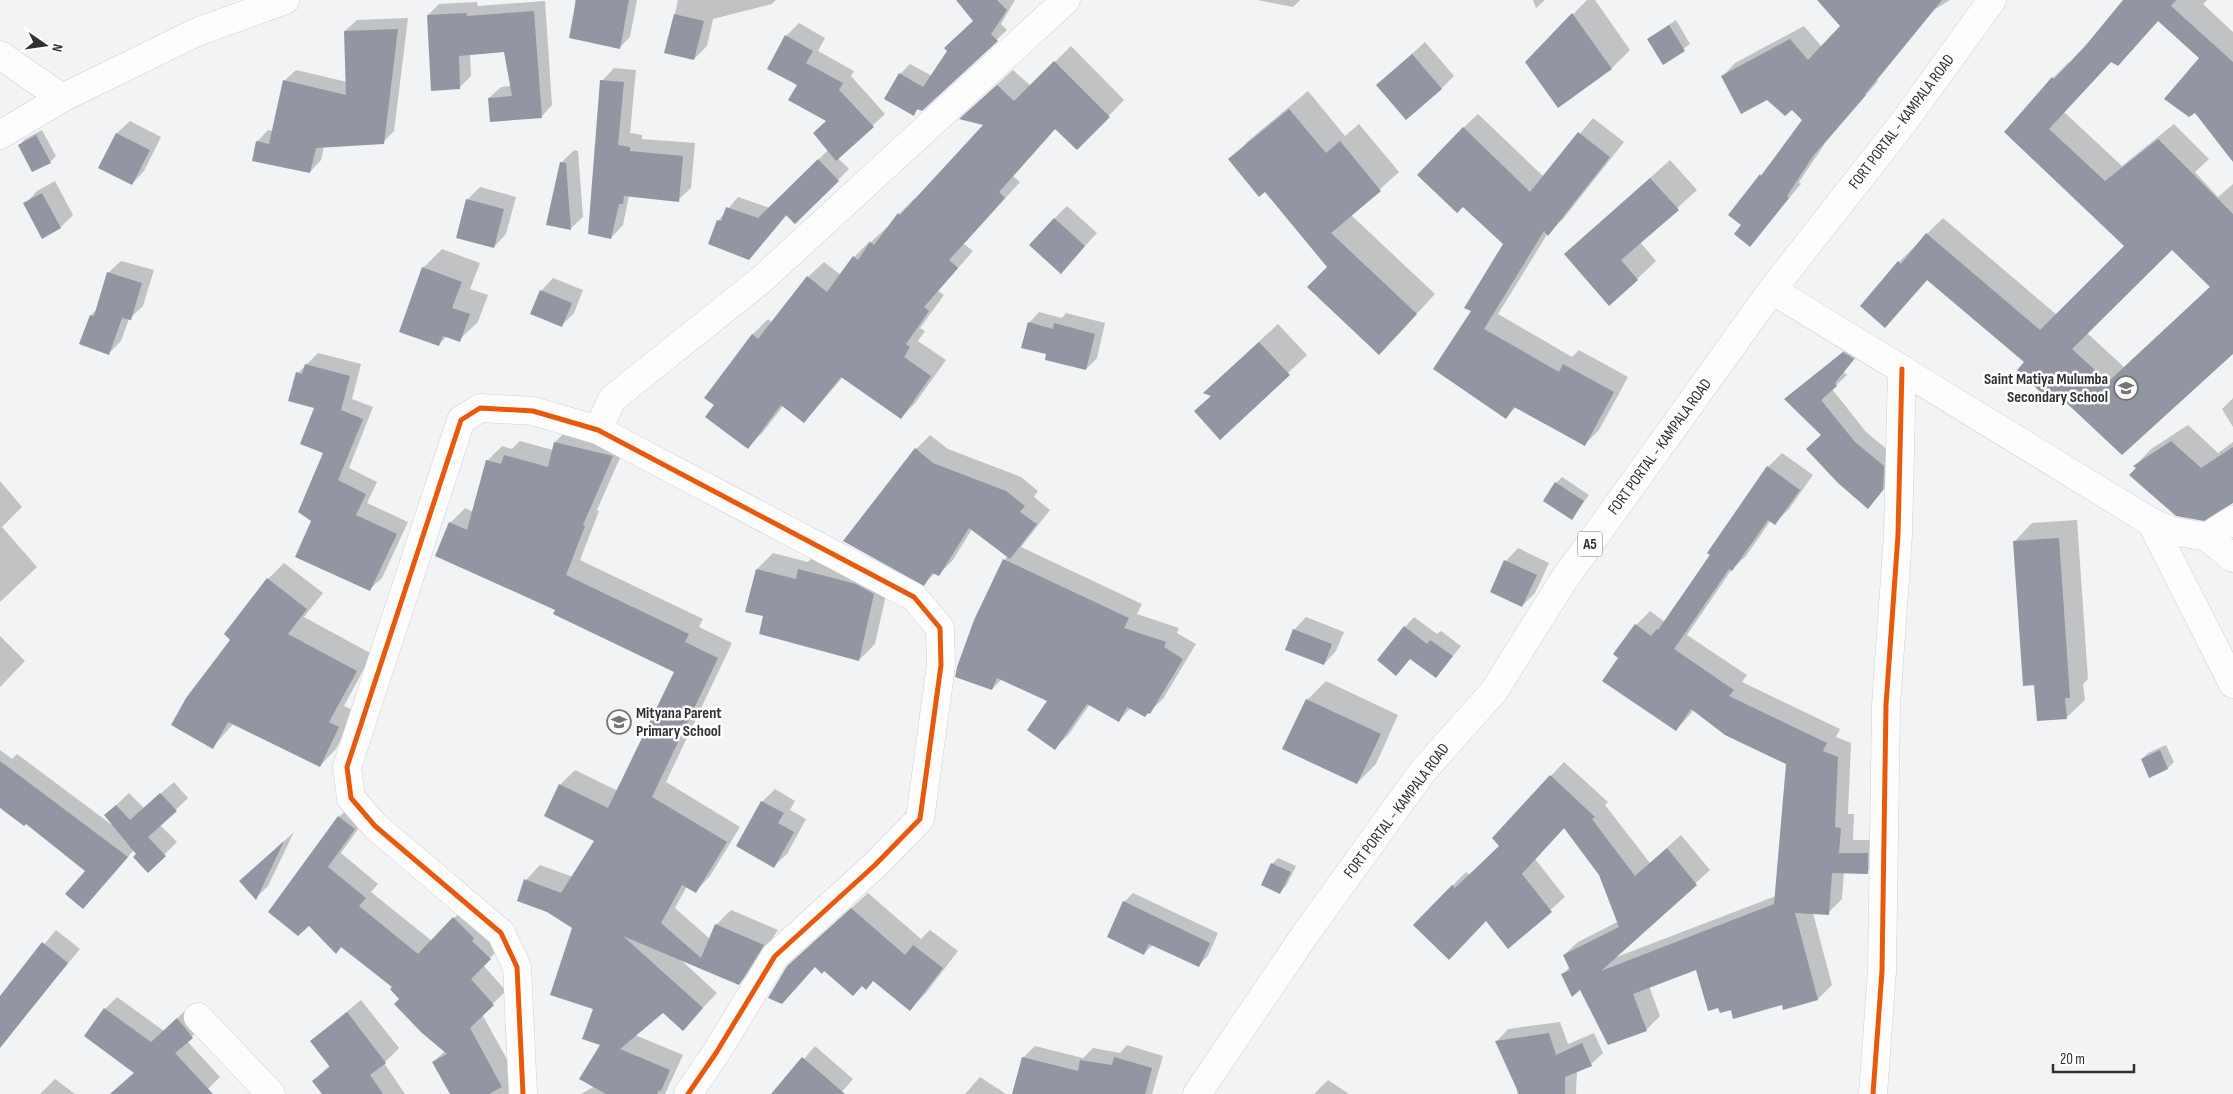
<svg xmlns="http://www.w3.org/2000/svg" width="2233" height="1094" font-family="'Sofia Sans Condensed',sans-serif">
	<rect width="100%" height="100%" fill="#f2f3f4"/>
	<g fill="#0003" fill-rule="evenodd">
		<polygon points="575,0 637,0 630,37 620,47 574,38"/>
		<polygon points="678,0 776,0 772,4 713,19 707,46 694,59 666,52"/>
		<polygon points="957,0 1015,0 1001,24 1007,30 922,109 919,108 913,114 900,74 910,64 932,76 975,20"/>
		<polygon points="1257,0 1300,0 1293,7"/>
		<polygon points="1533,0 1545,0 1536,8"/>
		<polygon points="1587,0 1595,0 1630,50 1612,68 1527,62"/>
		<polygon points="1858,0 1950,0 1934,10 1904,47 1877,80 1878,81 1826,142 1799,182 1801,184 1750,245 1742,225 1730,215 1804,120 1792,109 1722,77 1735,63 1804,26 1822,47 1845,22"/>
		<path d="M2126 0H2207L2203 4 2233 32V135L2200 58 2159 20 2118 65 2112 61 2064 112 2122 166 2174 124 2209 159 2195 172 2218 197 2233 184V352L2122 453 2026 362 1928 279 1885 326 1862 306 1899 262 1943 218 2057 315 2126 246 2005 131 2053 78 2069 62 2070 64ZM2172 248 2211 286 2124 367 2087 333Z"/>
		<polygon points="545,1 552,105 541,117 489,98 501,87 511,86 505,51 470,54 471,76 459,88 428,15 439,4 477,2 478,6"/>
		<polygon points="408,18 394,131 383,142 324,146 321,160 310,172 257,142 268,130 273,131 284,81 296,70 347,82 345,31 357,20"/>
		<polygon points="1676,20 1690,44 1663,63 1648,39"/>
		<polygon points="799,23 825,38 818,51 854,71 851,76 885,114 838,158 849,169 795,223 787,215 749,259 718,221 738,197 770,208 828,150 827,120 798,85 786,36"/>
		<polygon points="1425,42 1454,76 1441,89 1378,85"/>
		<polygon points="1071,46 1124,100 1077,149 1056,128 1013,176 1020,182 964,244 973,251 938,291 944,295 920,328 925,331 918,341 946,360 916,402 901,418 843,377 804,422 784,405 763,432 748,447 716,405 752,335 768,319 773,323 808,277 824,262 841,275 854,257 870,241 871,242 887,227 889,228 899,214 915,198 916,200 985,124 977,103 1013,70 1031,86"/>
		<polygon points="614,68 636,70 630,133 642,135 642,139 695,143 691,188 678,200 629,196 623,225 611,238 602,81"/>
		<polygon points="1308,91 1345,136 1359,124 1399,172 1351,215 1435,294 1398,334 1329,267 1265,190 1230,160 1248,141"/>
		<polygon points="1478,114 1544,177 1593,118 1624,142 1563,219 1548,233 1498,314 1572,357 1579,350 1628,377 1599,430 1585,444 1516,407 1506,417 1472,311 1505,244 1463,128"/>
		<polygon points="130,121 161,137 144,171 132,184 100,168 117,133"/>
		<polygon points="42,130 56,156 50,162 20,145 25,139"/>
		<polygon points="574,150 578,151 583,217 570,229 561,163"/>
		<polygon points="1670,160 1697,190 1640,242 1656,261 1637,279 1566,254"/>
		<polygon points="55,181 73,215 61,227 43,237 25,204 37,191"/>
		<polygon points="480,187 516,197 506,234 494,247 467,200"/>
		<polygon points="1067,206 1097,233 1061,272 1054,219"/>
		<polygon points="442,249 480,263 470,289 488,295 478,322 459,340 447,336 438,345 423,268"/>
		<polygon points="121,261 154,270 143,306 129,319 121,341 109,353 91,315 98,308 108,273"/>
		<polygon points="553,278 583,290 574,313 561,326 541,291"/>
		<polygon points="1039,312 1062,318 1066,313 1105,323 1097,358 1086,369 1048,354 1029,323"/>
		<polygon points="1278,324 1307,355 1220,438 1195,411 1212,395 1224,374"/>
		<polygon points="1855,342 1864,348 1844,372 1847,375 1832,389 1866,432 1894,455 1894,478 1868,507 1822,435 1786,399"/>
		<polygon points="318,353 361,364 352,399 373,407 349,468 377,482 367,503 408,522 382,578 370,589 313,520 324,453 316,407 298,373"/>
		<polygon points="2233,398 2233,427 2222,409"/>
		<polygon points="2188,425 2218,453 2233,442 2233,502 2135,466 2151,449"/>
		<polygon points="570,427 627,442 597,510 599,511 580,560 703,619 699,627 732,643 666,782 740,827 710,876 696,891 687,886 675,908 710,939 716,925 731,910 778,930 753,969 739,984 680,959 717,993 697,1014 663,1011 635,1035 683,1055 665,1094 581,1094 595,1086 602,1044 574,928 526,880 540,865 573,877 596,840 560,785 575,770 618,791 675,672 557,609 450,523 465,508 473,512 487,461 502,446 512,449 520,441 553,450 555,442"/>
		<polygon points="930,435 948,449 1021,477 1038,491 1034,497 1050,510 1021,547 1142,604 1137,614 1179,628 1177,633 1196,644 1163,699 1149,712 1131,708 1119,720 1090,704 1069,734 1055,748 1049,700 1002,679 992,689 975,620 1007,556 972,529 953,560 938,575 935,573 924,584 916,449"/>
		<polygon points="1782,453 1813,475 1789,509 1775,523 1771,520 1746,556 1732,569 1687,635 1747,675 1742,682 1840,729 1836,737 1851,743 1848,814 1854,814 1853,840 1882,840 1881,858 1867,872 1844,872 1842,899 1828,913 1813,913 1832,985 1818,999 1784,1008 1783,1004 1731,1009 1697,968 1649,986 1660,1016 1646,1030 1562,975 1570,967 1564,955 1578,942 1619,921 1600,875 1565,827 1535,859 1565,897 1508,947 1486,920 1452,886 1466,872 1470,875 1501,845 1551,776 1564,762 1608,802 1605,805 1650,863 1681,835 1710,870 1614,958 1776,896 1787,763 1694,710 1676,730 1620,658 1636,625 1650,611 1665,622 1768,467"/>
		<polygon points="1562,477 1589,495 1572,518 1556,483"/>
		<polygon points="0,481 22,507 2,527 37,567 0,602"/>
		<polygon points="2077,520 2088,679 2083,684 2085,700 2066,718 2035,684 2014,542 2032,523"/>
		<polygon points="1518,548 1549,563 1535,593 1522,606 1506,561"/>
		<polygon points="773,553 808,562 816,554 890,577 875,644 859,660 764,615 757,569"/>
		<polygon points="284,563 323,593 304,617 372,654 344,706 355,711 336,749 320,766 233,724 213,747 232,640 268,579"/>
		<polygon points="1306,617 1344,632 1336,651 1324,664 1294,630"/>
		<polygon points="1414,617 1437,634 1441,631 1461,646 1436,677 1411,658 1396,674 1405,627"/>
		<polygon points="0,636 25,661 0,687"/>
		<polygon points="1326,681 1398,715 1376,764 1357,783 1307,700"/>
		<polygon points="2166,745 2174,762 2168,768 2150,776 2142,759 2148,753"/>
		<polygon points="0,750 12,759 17,754 112,825 106,815 129,793 144,808 174,782 188,798 160,825 177,842 148,871 134,850 83,908 87,870 26,822 0,806"/>
		<polygon points="775,789 795,801 790,810 806,819 787,854 774,866 738,846 762,802"/>
		<polygon points="352,804 368,815 341,853 378,884 371,892 432,941 467,905 503,945 483,965 506,991 482,1014 514,1072 519,1094 451,1094 433,1062 445,1051 401,999 394,987 342,946 309,925 339,817"/>
		<polygon points="294,832 268,886 256,898 241,881"/>
		<polygon points="1278,858 1296,866 1286,886 1280,892 1272,864"/>
		<polygon points="868,893 921,939 930,930 958,951 926,993 910,1009 873,980 805,950"/>
		<polygon points="1133,893 1218,933 1208,956 1199,965 1153,945 1144,953 1124,902"/>
		<polygon points="56,930 80,949 8,1036 0,1030 0,998"/>
		<polygon points="117,997 164,1031 189,1007 204,1025 187,1041 220,1077 203,1094 110,1094 135,1072 105,1009"/>
		<polygon points="361,1000 399,1048 384,1063 405,1094 323,1094 313,1081 330,1065 311,1041"/>
		<polygon points="1560,1022 1568,1044 1594,1033 1603,1053 1591,1064 1577,1071 1576,1094 1517,1094 1517,1088 1497,1041 1508,1029"/>
		<polygon points="1127,1045 1163,1056 1152,1094 1014,1094 1023,1058 1035,1046 1083,1058 1093,1048 1120,1053"/>
		<polygon points="815,1046 853,1079 840,1094 774,1094"/>
		<polygon points="980,1077 1006,1094 965,1094"/>
		<polygon points="55,1079 75,1094 40,1094"/>
		<polygon points="1328,1080 1349,1094 1314,1094"/>
	</g>
	<g fill="#9196a2" fill-rule="evenodd">
		<polygon points="576,0 629,0 620,49 569,38"/>
		<polygon points="956,0 997,0 1007,10 991,34 998,41 922,111 917,109 914,116 884,99 899,73 923,87 947,51 944,48 973,21"/>
		<polygon points="1817,0 1942,0 1865,94 1866,95 1813,156 1787,196 1789,198 1750,247 1734,234 1741,225 1728,215 1760,174 1761,176 1802,120 1792,110 1785,116 1767,100 1741,114 1721,76 1790,39 1808,60 1840,26"/>
		<path d="M2123 0H2176L2171 6 2233 62V162L2195 113 2189 117 2164 99 2199 58 2158 21 2118 66 2111 62 2049 129 2105 181 2158 139 2233 214V354L2122 455 2058 395 2051 402 2017 370 2024 362 1927 280 1885 328 1860 306 1898 261 1901 264 1926 233 2040 330 2124 246 2004 132 2052 77 2054 79 2086 45ZM2172 250 2210 287 2108 382 2072 349Z"/>
		<polygon points="534,11 542,118 490,122 488,98 512,96 504,52 459,56 460,89 431,91 427,15 466,13 467,16"/>
		<polygon points="1572,13 1612,69 1558,108 1525,62"/>
		<polygon points="674,14 704,21 694,60 664,53"/>
		<polygon points="1669,25 1685,51 1663,65 1647,39"/>
		<polygon points="398,29 384,144 316,148 310,173 252,161 256,141 269,144 283,80 346,95 344,31"/>
		<polygon points="785,35 813,51 806,63 843,83 839,90 874,127 836,161 813,133 826,121 788,100 797,85 767,69"/>
		<polygon points="1412,54 1442,89 1406,120 1376,85"/>
		<polygon points="1054,61 1110,117 1077,150 1055,129 999,192 1005,198 949,260 958,268 924,307 929,311 906,344 910,347 904,357 931,376 901,419 841,377 804,423 781,405 748,449 705,417 714,405 704,398 752,334 758,339 807,276 827,292 853,256 858,260 870,242 874,245 898,213 900,215 983,125 959,119 997,85 1014,101"/>
		<polygon points="600,80 624,82 618,145 630,147 630,151 683,156 679,202 624,196 623,204 619,204 611,239 588,234"/>
		<polygon points="1289,109 1326,153 1340,141 1381,191 1331,233 1417,314 1379,355 1307,287 1327,267 1265,192 1259,197 1228,159"/>
		<polygon points="1463,127 1530,192 1578,132 1610,157 1548,236 1544,231 1484,329 1559,372 1563,364 1614,392 1585,446 1514,407 1506,419 1433,369 1471,311 1464,308 1503,244 1463,207 1457,213 1417,175"/>
		<polygon points="116,133 150,150 132,185 98,168"/>
		<polygon points="36,135 51,163 32,172 18,145"/>
		<polygon points="818,159 839,181 795,224 786,215 749,260 708,244 717,220 721,221 726,207 758,218"/>
		<polygon points="560,162 566,163 571,230 546,225"/>
		<polygon points="1650,178 1679,210 1621,260 1638,280 1609,306 1564,254"/>
		<polygon points="42,193 61,228 42,239 23,203"/>
		<polygon points="466,199 504,209 494,248 456,238"/>
		<polygon points="1054,218 1085,246 1061,274 1029,245"/>
		<polygon points="422,267 462,282 452,308 470,314 460,342 443,336 439,346 399,332"/>
		<polygon points="107,272 142,283 131,320 122,318 109,355 79,344 90,315 94,316"/>
		<polygon points="540,290 572,303 562,327 530,314"/>
		<polygon points="1028,322 1053,329 1054,323 1095,334 1086,370 1045,360 1046,354 1021,348"/>
		<polygon points="1259,342 1290,375 1220,440 1194,411 1211,396 1203,393"/>
		<polygon points="1843,352 1854,359 1835,383 1837,386 1821,400 1855,442 1884,466 1883,490 1868,509 1838,483 1806,449 1821,435 1784,399"/>
		<polygon points="305,364 350,376 341,410 363,419 338,480 366,494 356,515 397,534 370,591 295,557 311,521 298,512 323,453 300,444 314,408 288,401 296,372 302,374"/>
		<polygon points="2171,441 2201,468 2233,447 2233,503 2204,521 2176,516 2129,475 2136,468 2133,466"/>
		<polygon points="554,442 613,456 583,525 585,526 566,575 689,634 685,642 718,658 652,797 727,842 696,893 682,885 661,923 701,958 715,924 764,945 739,985 623,936 703,1008 683,1031 663,1013 620,1049 670,1070 661,1091 659,1090 657,1094 606,1094 579,1079 600,1045 582,1039 593,1009 550,995 572,928 547,912 517,901 524,879 561,893 594,841 544,816 559,784 608,808 674,672 553,614 555,610 435,556 449,522 467,530 486,460 501,464 504,455 548,467"/>
		<polygon points="915,448 933,463 1006,491 1025,506 1020,512 1037,524 1010,559 969,528 939,576 932,573 924,586 843,541"/>
		<polygon points="1767,466 1800,490 1775,525 1768,520 1732,571 1729,569 1674,649 1734,690 1729,696 1827,743 1823,751 1838,757 1835,827 1841,828 1839,853 1868,853 1868,874 1832,873 1829,915 1795,913 1818,1000 1783,1010 1782,1005 1733,1019 1731,1010 1720,1013 1718,1008 1708,1011 1696,970 1633,994 1647,1031 1608,1045 1580,990 1572,997 1561,974 1570,970 1563,955 1619,927 1599,875 1564,828 1522,874 1552,912 1508,949 1486,921 1449,960 1413,925 1452,885 1455,888 1499,846 1492,838 1550,775 1595,817 1592,819 1635,876 1667,848 1697,885 1601,971 1774,904 1786,764 1725,735 1691,709 1676,731 1602,681 1618,658 1613,654 1635,624 1651,636 1657,629 1658,630 1710,555 1707,553"/>
		<polygon points="1555,482 1584,501 1572,520 1543,501"/>
		<polygon points="2059,538 2070,698 2065,698 2067,719 2037,721 2034,685 2023,686 2013,541"/>
		<polygon points="1003,559 1129,618 1124,628 1166,642 1164,647 1183,659 1150,714 1148,713 1145,717 1127,707 1119,722 1087,704 1055,750 1027,730 1047,701 997,678 992,690 955,677 957,667 974,620"/>
		<polygon points="1504,560 1537,575 1522,607 1490,592"/>
		<polygon points="756,569 796,579 798,569 856,584 874,594 859,661 759,634 763,616 745,612"/>
		<polygon points="267,578 307,609 288,634 357,671 329,722 339,727 320,767 228,722 213,749 171,725 186,698 230,640 224,634"/>
		<polygon points="1404,626 1427,644 1430,640 1453,656 1436,678 1410,659 1396,676 1377,660"/>
		<polygon points="1293,629 1332,644 1324,665 1285,650"/>
		<polygon points="1306,699 1381,734 1357,784 1282,749"/>
		<polygon points="2160,750 2168,769 2149,778 2141,759"/>
		<polygon points="0,761 128,857 83,909 65,894 85,871 26,824 24,826 0,808"/>
		<polygon points="160,793 177,811 148,837 166,856 148,873 133,857 136,854 104,815 116,805 130,820"/>
		<polygon points="761,801 784,813 778,823 794,832 774,868 736,846"/>
		<polygon points="338,816 355,829 328,867 366,898 359,906 418,954 453,917 474,938 472,941 491,959 471,979 494,1005 470,1028 502,1087 489,1094 450,1094 432,1062 447,1054 422,1033 394,1004 399,999 390,989 392,987 341,947 336,954 309,926 298,936 268,912"/>
		<polygon points="284,841 256,900 239,881"/>
		<polygon points="1271,863 1291,872 1280,894 1261,885"/>
		<polygon points="1123,901 1210,943 1199,967 1149,944 1144,955 1107,937"/>
		<polygon points="851,908 905,955 913,945 943,968 910,1011 873,981 866,990 862,986 853,996 824,971 822,974 815,967 782,1004 768,998 787,966"/>
		<polygon points="42,942 68,963 0,1048 0,996"/>
		<polygon points="104,1008 151,1042 177,1018 193,1038 175,1053 213,1094 110,1094 134,1073 84,1036"/>
		<polygon points="347,1012 386,1063 370,1075 383,1094 322,1094 312,1081 330,1067 310,1041"/>
		<polygon points="1549,1033 1556,1055 1582,1043 1592,1066 1565,1077 1565,1094 1519,1094 1495,1041"/>
		<polygon points="802,1057 845,1094 771,1094"/>
		<polygon points="1022,1057 1078,1071 1080,1060 1112,1065 1114,1057 1152,1068 1145,1094 1012,1094"/>
	</g>
	<g fill="none" stroke-linecap="round" stroke-linejoin="round">
		<g stroke="#d0d0d1" stroke-width="29">
			<g id="minor">
				<polyline points="0,55 62,98"/>
				<polyline points="0,135 62,98 197,32 285,0"/>
				<polyline points="1772,290 2151,522 2172,531 2207,537 2233,520"/>
				<polyline points="598,430 612,399 761,280 1066,0"/>
				<polyline points="2151,522 2233,684"/>
				<polyline points="2207,537 2233,558"/>
				<polyline points="198,1017 271,1094"/>
				<polyline points="523,1094 517,967 501,933 375,826 351,798 347,767 461,420 480,408 533,411 598,430 914,597 940,628 941,665 920,819 875,865 775,956 716,1053 688,1094"/>
				<polyline points="1873,1094 1882,971 1886,705 1898,535 1902,369"/>
			</g>
		</g>
		<g stroke="#d0d0d1" stroke-width="29">
			<polyline id="primary" points="1197,1094 1304,936 1423,771 1494,691 1563,581 1772,290 1903,123 1992,0"/>
		</g>
		<use href="#minor" stroke="#fdfdfd" stroke-width="28"/>
		<use href="#primary" stroke="#fdfdfd" stroke-width="28"/>
		<g stroke="#fff" stroke-width="8">
			<g id="cycleway">
				<polyline points="523,1094 517,967 501,933 375,826 351,798 347,767 461,420 480,408 533,411 598,430 914,597 940,628 941,665 920,819 875,865 775,956 716,1053 688,1094"/>
				<polyline points="1873,1094 1882,971 1886,705 1898,535 1902,369"/>
			</g>
		</g>
		<use href="#cycleway" stroke="#e8590c" stroke-width="5"/>
	</g>
	<defs>
		<g id="school-ring" transform="scale(1.25)"><circle r="9.5" fill="#fff" stroke="#757576" stroke-width="1.5"/><path d="M0-5L7-2L0 1L-7-2ZM-4 1L0 2.5L4 1V4Q0 6-4 4Z" fill="#757576"/></g>
	</defs>
	<g fill-rule="evenodd">
		<use href="#school-ring" x="2126" y="388"/>
		<use href="#school-ring" x="619" y="722"/>
	</g>
	<g text-anchor="middle" dominant-baseline="central" stroke-width="5" stroke-linejoin="round" paint-order="stroke">
		<rect fill="#fff" stroke="#6f6f70" stroke-width="1" x="1577.5" y="531.5" width="25" height="25" rx="4"/>
		<g font-size="15" font-weight="bold" fill="#313132">
			<text x="1590" y="544">A5</text>
		</g>
		<g font-size="16" fill="#313132" stroke="#fff">
			<text transform="translate(1902 122) rotate(-53)">FORT PORTAL - KAMPALA ROAD</text>
			<text transform="translate(1660 447) rotate(-54)">FORT PORTAL - KAMPALA ROAD</text>
			<text transform="translate(1397 811) rotate(-53)">FORT PORTAL - KAMPALA ROAD</text>
		</g>
		<g font-size="16" font-weight="bold" fill="#313132" stroke="#fff" text-anchor="end">
			<text x="2108" y="379">Saint Matiya Mulumba<tspan x="2108" dy="18">Secondary School</tspan></text>
			<text x="636" y="713" text-anchor="start">Mityana Parent<tspan x="636" dy="18">Primary School</tspan></text>
		</g>
	</g>
	<g transform="translate(45 45) rotate(103)" stroke="#ffffff" stroke-width="4" paint-order="stroke">
	<path d="M0-4L9 19L0 12L-9 19Z" fill="#313132"/>
	<text y="-8" font-size="14" font-weight="bold" text-anchor="middle" fill="#313132">N</text>
	</g>
	<path d="M2053 1064v8h81v-8" fill="none" stroke="#313132" stroke-width="2.5"/>
	<text x="2060" y="1064" font-size="15" fill="#313132" stroke="#ffffff" stroke-width="4" paint-order="stroke">20 m</text>
</svg>
